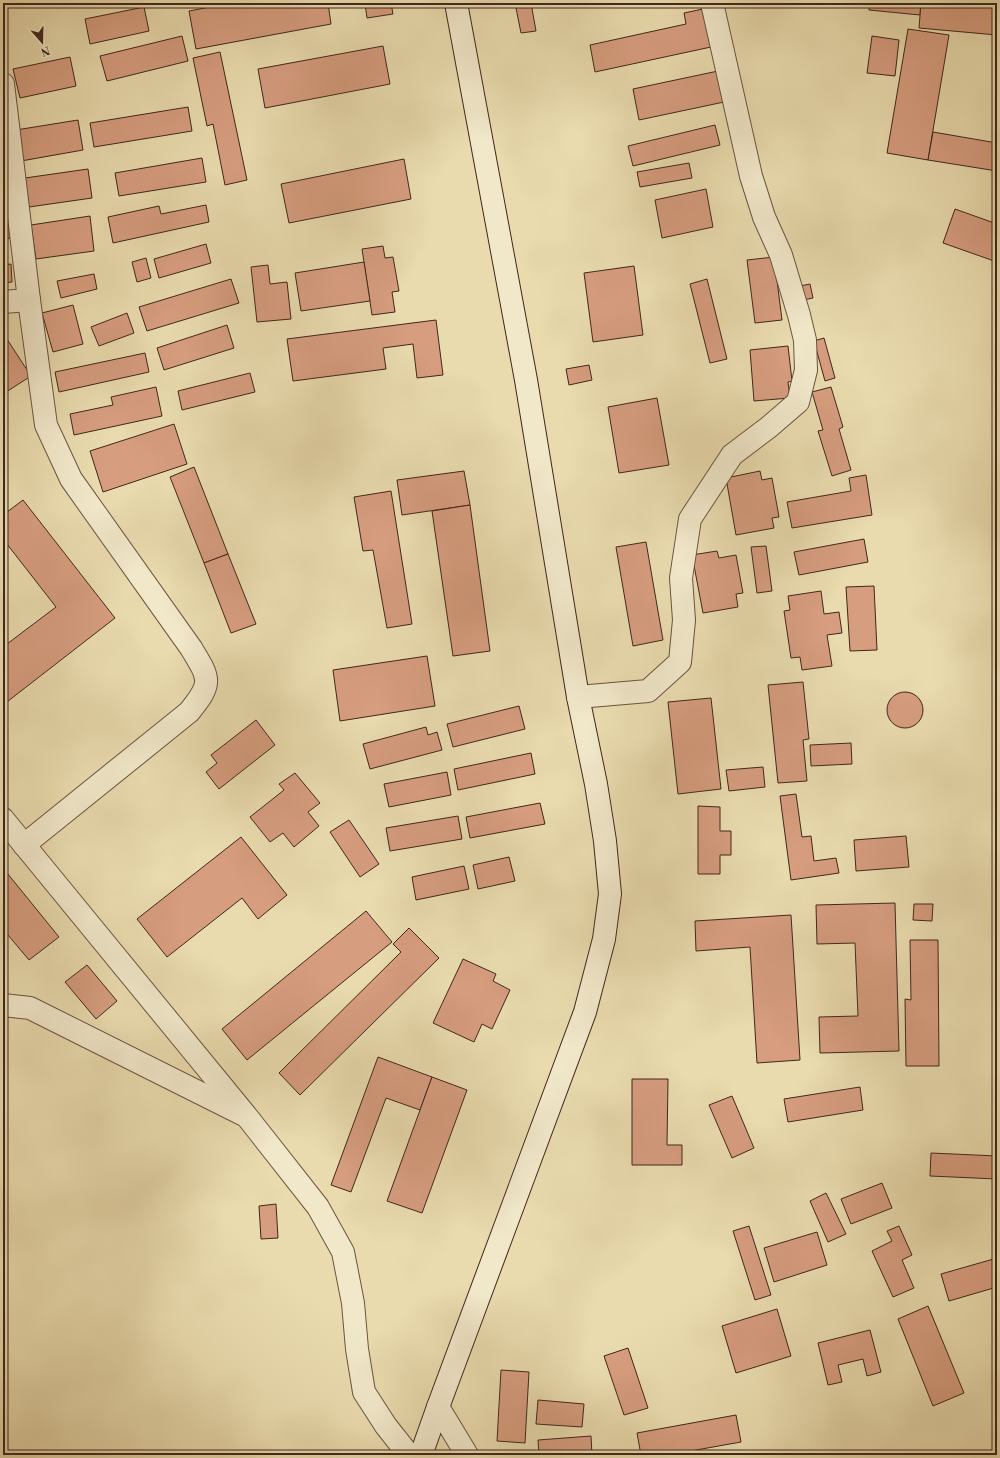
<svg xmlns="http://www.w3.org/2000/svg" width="1000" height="1458" font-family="'Libre Bodoni',serif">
	<rect width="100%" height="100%" fill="#e9dbae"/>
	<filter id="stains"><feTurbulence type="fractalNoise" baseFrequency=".005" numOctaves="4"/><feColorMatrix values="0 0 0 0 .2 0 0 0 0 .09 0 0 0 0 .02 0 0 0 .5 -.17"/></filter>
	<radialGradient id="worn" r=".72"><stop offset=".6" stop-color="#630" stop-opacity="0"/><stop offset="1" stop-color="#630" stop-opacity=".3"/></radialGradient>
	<g fill="#d69d7f" stroke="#40271c">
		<polygon points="231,3 328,3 331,24 196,49 189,11"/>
		<polygon points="365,3 391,3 393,14 367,18"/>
		<polygon points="515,3 531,3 536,31 521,33"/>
		<polygon points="869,3 921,3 920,15 869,10"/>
		<polygon points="921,3 997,3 997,35 919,28"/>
		<polygon points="144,7 149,31 90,44 85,19"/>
		<polygon points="703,9 711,47 595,72 590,45 686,24 684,13"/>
		<polygon points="908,29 949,35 928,160 887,153"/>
		<polygon points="182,36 188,61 107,81 100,56"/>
		<polygon points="872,36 899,40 895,76 867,73"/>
		<polygon points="383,46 390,84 265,108 258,69"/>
		<polygon points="220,52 247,180 225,185 213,124 207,126 193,58"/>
		<polygon points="70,57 76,86 20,98 13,69"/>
		<polygon points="718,71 724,102 639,120 633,89"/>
		<polygon points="188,107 192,131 94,147 90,123"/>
		<polygon points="78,120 83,150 21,161 16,130"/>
		<polygon points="715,125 720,145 633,166 628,146"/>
		<polygon points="933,132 997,143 997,171 928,160"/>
		<polygon points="202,158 206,182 119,196 115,173"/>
		<polygon points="404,159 411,199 289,223 281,184"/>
		<polygon points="689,163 692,178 640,187 637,172"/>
		<polygon points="88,169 92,198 29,207 25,178"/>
		<polygon points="706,189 713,227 662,238 655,200"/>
		<polygon points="206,205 209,222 113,243 108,217 159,206 161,214"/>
		<polygon points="955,209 997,224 997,262 943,243"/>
		<polygon points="3,215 10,215 11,238 3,239"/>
		<polygon points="90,216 94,251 36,259 31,225"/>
		<polygon points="206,244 211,263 159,278 154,259"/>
		<polygon points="383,246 385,258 393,257 399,291 392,292 395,312 372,315 362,249"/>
		<polygon points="774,257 782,320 755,323 747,260"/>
		<polygon points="146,258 151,278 137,282 132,262"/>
		<polygon points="364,262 370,301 301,311 295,273"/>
		<polygon points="11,264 12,282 3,283 3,265"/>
		<polygon points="268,265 270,284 287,282 291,319 257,322 251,267"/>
		<polygon points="634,266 643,335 593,342 584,273"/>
		<polygon points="94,274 97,289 61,298 57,281"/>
		<polygon points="231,279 239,303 147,331 139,307"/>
		<polygon points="707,279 727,359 710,363 690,284"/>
		<polygon points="810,284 813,298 798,301 795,287"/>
		<polygon points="73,305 83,344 53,352 42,313"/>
		<polygon points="127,313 134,333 99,346 91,327"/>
		<polygon points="436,320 443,375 417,378 413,344 383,348 386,369 293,381 287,339"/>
		<polygon points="227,325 234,348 164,370 157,348"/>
		<polygon points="3,333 31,376 3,394"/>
		<polygon points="824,338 835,378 825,381 814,341"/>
		<polygon points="788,346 792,381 788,382 790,398 754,401 750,350"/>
		<polygon points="145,353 149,372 59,392 55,372"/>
		<polygon points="589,365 592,380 569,385 566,369"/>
		<polygon points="250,373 255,392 182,410 178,391"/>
		<polygon points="156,387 162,416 74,435 70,414 113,405 111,397"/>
		<polygon points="831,387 843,427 839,429 851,470 832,476 818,431 823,430 812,392"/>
		<polygon points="657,398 669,465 619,473 608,407"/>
		<polygon points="174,424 187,464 103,492 90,451"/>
		<polygon points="194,467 228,554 204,563 170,477"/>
		<polygon points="464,471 470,505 402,515 397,480"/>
		<polygon points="760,471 762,480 772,478 779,517 772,518 774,528 736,535 726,478"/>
		<polygon points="866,475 872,515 792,528 787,502 851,491 849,478"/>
		<polygon points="391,491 412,624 387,628 373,550 363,551 354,497"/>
		<polygon points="23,500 115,618 3,705 3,647 56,607 3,539 3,515"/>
		<polygon points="470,505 490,651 453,656 432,511"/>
		<polygon points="864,539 868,562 799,575 794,552"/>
		<polygon points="646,542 663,640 633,646 616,547"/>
		<polygon points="766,546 772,591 757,593 751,547"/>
		<polygon points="717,551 719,558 736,555 743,593 736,594 738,607 703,613 692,555"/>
		<polygon points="228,554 256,624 231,633 204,563"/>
		<polygon points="874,586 877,650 850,651 846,587"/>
		<polygon points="821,591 824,614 839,612 842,633 827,635 832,666 802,670 800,657 791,658 784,611 790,610 788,596"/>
		<polygon points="427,656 435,706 340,721 333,670"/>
		<polygon points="803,682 809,739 803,740 807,781 778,783 768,685"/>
		<circle cx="905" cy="710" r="18"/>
		<polygon points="711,698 721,789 678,794 668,702"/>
		<polygon points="519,706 525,729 453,747 447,724"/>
		<polygon points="256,720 275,745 219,789 206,772 217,763 211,755"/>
		<polygon points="426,727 428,735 437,732 442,750 370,769 363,744"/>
		<polygon points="851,743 852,764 811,766 810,745"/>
		<polygon points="531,753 535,774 458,790 454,769"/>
		<polygon points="763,767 765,787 729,791 726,770"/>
		<polygon points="447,772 451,795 389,807 384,784"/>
		<polygon points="295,773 320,803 308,812 319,826 294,847 283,833 270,842 250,817 284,790 279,784"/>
		<polygon points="796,794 802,837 811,836 814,861 836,858 839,873 791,880 780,796"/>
		<polygon points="540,803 545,824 470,838 466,817"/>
		<polygon points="698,806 720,807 720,831 731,831 731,855 720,855 720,874 698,874"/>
		<polygon points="458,816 462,839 390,851 386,828"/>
		<polygon points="349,820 379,864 360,877 330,832"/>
		<polygon points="906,836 909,867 856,871 854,840"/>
		<polygon points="241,837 287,895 258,919 242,898 167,957 137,919"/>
		<polygon points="509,857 515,881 478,889 473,865"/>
		<polygon points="464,866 469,889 416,900 412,877"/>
		<polygon points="3,868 59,937 29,960 3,929"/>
		<polygon points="895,903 899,1051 820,1053 819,1017 858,1016 855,943 817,944 816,905"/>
		<polygon points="914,904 933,904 932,921 913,920"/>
		<polygon points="366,911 392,942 247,1060 222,1029"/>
		<polygon points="791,915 800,1060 757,1063 750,947 696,951 695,921"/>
		<polygon points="409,928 439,958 300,1095 279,1073 401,952 393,944"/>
		<polygon points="910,940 938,940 939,1066 906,1066 905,999 911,1000"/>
		<polygon points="463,959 496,974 493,981 510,990 492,1029 482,1024 474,1042 433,1023"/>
		<polygon points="87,965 117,1001 96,1019 65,982"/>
		<polygon points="378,1057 432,1077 420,1110 386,1098 351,1192 331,1185"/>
		<polygon points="432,1077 467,1090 422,1213 387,1201"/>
		<polygon points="632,1079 668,1079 667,1145 682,1145 682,1165 632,1165"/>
		<polygon points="860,1087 863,1110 788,1122 784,1099"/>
		<polygon points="732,1096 754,1148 732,1158 709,1105"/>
		<polygon points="931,1153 997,1156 997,1179 930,1176"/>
		<polygon points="882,1183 892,1208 851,1224 841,1199"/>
		<polygon points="826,1193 846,1234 828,1242 810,1201"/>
		<polygon points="276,1204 278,1238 261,1239 259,1206"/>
		<polygon points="749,1226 771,1295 755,1300 733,1231"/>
		<polygon points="899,1226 912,1255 902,1260 914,1288 893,1297 872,1251 892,1241 887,1231"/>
		<polygon points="817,1232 827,1265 774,1282 764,1248"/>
		<polygon points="997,1258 997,1287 949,1301 941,1274"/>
		<polygon points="928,1306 964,1393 933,1406 898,1319"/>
		<polygon points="777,1309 791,1356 736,1373 722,1326"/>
		<polygon points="870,1330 881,1372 867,1376 863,1359 838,1365 842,1382 828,1385 818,1343"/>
		<polygon points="628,1348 648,1408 624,1415 604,1356"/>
		<polygon points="501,1370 529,1372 525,1443 497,1441"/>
		<polygon points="538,1400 584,1404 582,1427 536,1424"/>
		<polygon points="736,1415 741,1442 668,1455 641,1455 637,1433"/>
		<polygon points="591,1436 592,1455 539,1455 538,1440"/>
	</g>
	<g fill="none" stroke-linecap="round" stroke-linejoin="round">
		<g stroke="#6a5440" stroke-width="24">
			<g id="street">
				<path d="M3 84 29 300 46 425 71 479 191 648C210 679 213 683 189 712L24 845"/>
				<polyline points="3,302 29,300"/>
				<polyline points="578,697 648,691 680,662 684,620 681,578 690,519 732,455 769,427 798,402 806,370 805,340 799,315 781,255 764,217 751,176 712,3"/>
				<polyline points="3,819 248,1118 318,1207 343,1252 353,1303 357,1349 364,1392 386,1426 409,1455"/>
				<polyline points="3,1005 30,1008 242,1114"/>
				<polyline points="438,1407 467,1455"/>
			</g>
		</g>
		<g stroke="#40271c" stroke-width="24">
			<polyline id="secondary" points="421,1455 438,1407 585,1012 604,939 610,894 605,841 596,784 578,697 526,380 456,3"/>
		</g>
		<use href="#street" stroke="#f1e8ca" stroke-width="22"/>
		<use href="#secondary" stroke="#f1e8ca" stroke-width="22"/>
	</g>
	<rect width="1000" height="1458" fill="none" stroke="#e9dbae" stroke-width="16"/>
	<rect x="4" y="4" width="992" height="1450" fill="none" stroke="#40271c" stroke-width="2"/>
	<rect x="8" y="8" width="984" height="1442" fill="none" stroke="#40271c"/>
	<g transform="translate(42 42) rotate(160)" stroke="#f1e8ca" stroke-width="3" paint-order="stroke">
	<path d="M0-3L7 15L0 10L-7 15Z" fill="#40271c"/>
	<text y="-6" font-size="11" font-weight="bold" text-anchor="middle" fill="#40271c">N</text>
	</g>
	<rect width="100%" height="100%" filter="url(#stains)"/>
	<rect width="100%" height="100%" fill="url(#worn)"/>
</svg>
